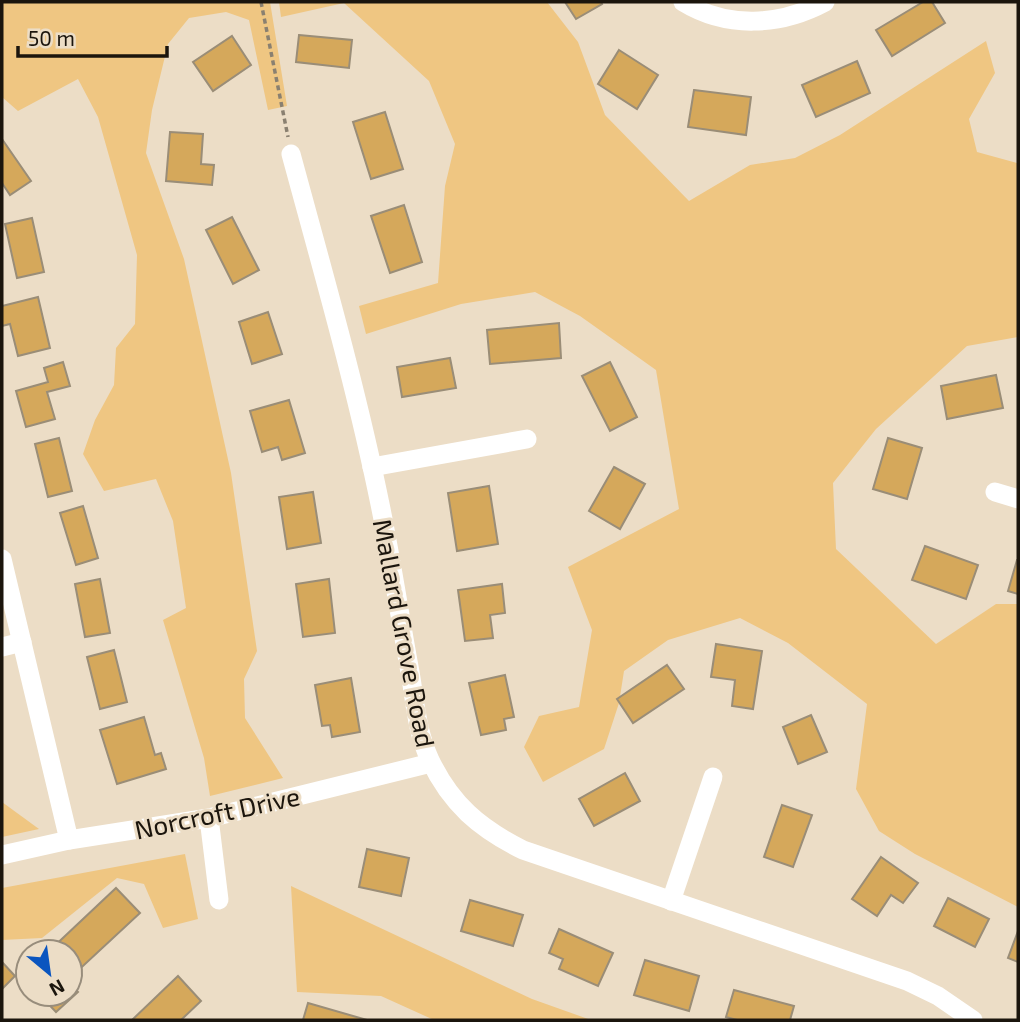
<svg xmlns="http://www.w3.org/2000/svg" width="1020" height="1022" font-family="'Exo 2',sans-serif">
	<rect width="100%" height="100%" fill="#ecddc6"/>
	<g fill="#efc682">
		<polygon points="2,2 270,2 287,106 268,110 249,20 226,12 189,18 168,44 152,110 146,153 184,259 231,473 257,651 244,679 245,718 283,778 210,796 204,758 163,620 186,608 173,521 156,479 104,491 83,454 95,420 114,385 116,348 135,324 137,255 98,117 78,79 18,111 2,97"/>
		<polygon points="279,2 547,2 578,42 605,115 689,201 750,165 795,158 840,135 986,41 995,73 969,119 977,152 1017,163 1018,162 1018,337 967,346 876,429 833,483 836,549 936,644 996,604 1018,604 1018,907 915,854 879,831 856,789 867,704 788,643 740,618 668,640 624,671 619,703 604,749 543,782 524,747 539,716 579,707 592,630 568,567 679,509 656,370 580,316 535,292 461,304 366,334 359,306 438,283 445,186 455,144 429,81 344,3 281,17"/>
		<polygon points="2,802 39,829 2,837"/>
		<polygon points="185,854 198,919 163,928 144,884 117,878 42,938 2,940 2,888"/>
		<polygon points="291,886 532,999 591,1020 434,1020 381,996 297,992"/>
	</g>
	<g fill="#d5a85b" stroke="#9a8d77" stroke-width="2">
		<polygon points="565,2 601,2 602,4 576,19"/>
		<polygon points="923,2 932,2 945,23 892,56 876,30"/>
		<polygon points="299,35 352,40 349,68 296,62"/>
		<polygon points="232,36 251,65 213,91 193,62"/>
		<polygon points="619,50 658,75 637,109 598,84"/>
		<polygon points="857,61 870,93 816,117 802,85"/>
		<polygon points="694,90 751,97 746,135 688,127"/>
		<polygon points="385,112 403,169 371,179 353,122"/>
		<polygon points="170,132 203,134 201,164 214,165 212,185 166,181"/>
		<polygon points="2,139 31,181 10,195 2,183"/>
		<polygon points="404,205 422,262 390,273 371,216"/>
		<polygon points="232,217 259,270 233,284 206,230"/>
		<polygon points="32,218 44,272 17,278 5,224"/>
		<polygon points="38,297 50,348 18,356 10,324 2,326 2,306"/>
		<polygon points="268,312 282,354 252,364 239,322"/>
		<polygon points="559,323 561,358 490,364 487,330"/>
		<polygon points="450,358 456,388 402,397 397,367"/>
		<polygon points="63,362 70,386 47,392 55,419 26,427 16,391 48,382 44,368"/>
		<polygon points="610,362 637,417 610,431 582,376"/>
		<polygon points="996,375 1003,408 947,419 941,386"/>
		<polygon points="289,400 305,453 282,460 278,447 262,452 250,411"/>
		<polygon points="59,438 72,491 48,497 35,444"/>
		<polygon points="888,438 922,448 907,499 873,489"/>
		<polygon points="614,467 645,484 620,529 589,511"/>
		<polygon points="489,486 498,544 457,551 448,493"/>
		<polygon points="313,492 321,543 287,549 279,497"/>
		<polygon points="83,506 98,558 76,565 60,513"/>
		<polygon points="925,546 978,565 966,599 912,580"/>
		<polygon points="1017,560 1018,560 1018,594 1008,591"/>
		<polygon points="100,579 110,633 85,637 75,584"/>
		<polygon points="329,579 335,633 303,637 296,584"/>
		<polygon points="502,584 505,613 490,615 493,638 465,641 458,590"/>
		<polygon points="716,644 762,651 753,709 732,706 735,680 711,677"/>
		<polygon points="114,650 127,702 100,709 87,657"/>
		<polygon points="667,665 684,689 633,723 617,699"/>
		<polygon points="505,675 514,717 504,719 506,730 481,735 469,683"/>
		<polygon points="351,678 360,732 332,737 330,725 322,726 315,685"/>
		<polygon points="811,715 827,752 798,764 783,727"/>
		<polygon points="144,717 155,755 161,753 166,769 117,784 100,730"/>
		<polygon points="625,773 640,801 594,826 579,799"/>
		<polygon points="782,805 812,815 793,867 764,857"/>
		<polygon points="367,849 409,858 401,896 359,887"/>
		<polygon points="881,857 918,883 903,903 891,895 877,916 852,899"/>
		<polygon points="116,888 140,913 70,978 70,952 48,952"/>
		<polygon points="948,898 989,919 975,947 934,926"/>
		<polygon points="470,900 523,915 513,946 461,931"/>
		<polygon points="559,929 613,953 598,986 559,969 563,959 549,953"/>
		<polygon points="1018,931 1018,962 1008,958"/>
		<polygon points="645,960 699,976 689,1011 634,995"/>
		<polygon points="2,962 15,976 2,989"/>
		<polygon points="178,976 201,1001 181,1020 132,1020"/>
		<polygon points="70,984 78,992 56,1012 39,994 70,994"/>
		<polygon points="734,990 794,1006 790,1020 737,1020 726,1017"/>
		<polygon points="308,1003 367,1020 303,1020"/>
	</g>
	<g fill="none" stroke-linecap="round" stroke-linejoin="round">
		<polyline stroke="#8a8070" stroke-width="3.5" stroke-dasharray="5 3.5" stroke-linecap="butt" points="261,2 288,137"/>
		<g stroke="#fff" stroke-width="19">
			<path d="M683 2C727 29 780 26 825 2"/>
			<path d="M291 154C323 272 357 390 381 509 392 563 400 618 410 672 415 701 417 733 430 760 451 804 479 828 523 850L907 981 938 996 973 1020"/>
			<polyline points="372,467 527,439"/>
			<polyline points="995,492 1018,499"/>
			<polyline points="2,559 69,840"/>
			<polyline points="2,647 22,642"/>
			<polyline points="209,818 219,900"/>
			<polyline points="2,855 69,840 209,818 431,763"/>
			<polyline points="671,901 713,777"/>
		</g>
	</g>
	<g text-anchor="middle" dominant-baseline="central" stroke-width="6" stroke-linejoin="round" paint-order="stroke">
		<g font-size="26" fill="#1b150d" stroke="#ecddc6">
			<text transform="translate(405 633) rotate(79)">Mallard Grove Road</text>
			<text transform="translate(217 812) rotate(-12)">Norcroft Drive</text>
		</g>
	</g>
	<rect width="1020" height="1022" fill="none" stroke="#1b150d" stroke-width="7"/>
	<g transform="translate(49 973) rotate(151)"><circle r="33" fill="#ecddc6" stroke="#988d7c" stroke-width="2"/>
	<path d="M0-5L12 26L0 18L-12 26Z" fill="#0a55bf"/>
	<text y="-10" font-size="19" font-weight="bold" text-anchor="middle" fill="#1b150d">N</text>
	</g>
	<path d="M18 46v10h149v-10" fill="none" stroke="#1b150d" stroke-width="3.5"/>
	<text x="28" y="46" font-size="21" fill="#1b150d" stroke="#ecddc6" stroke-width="5" paint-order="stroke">50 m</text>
</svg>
